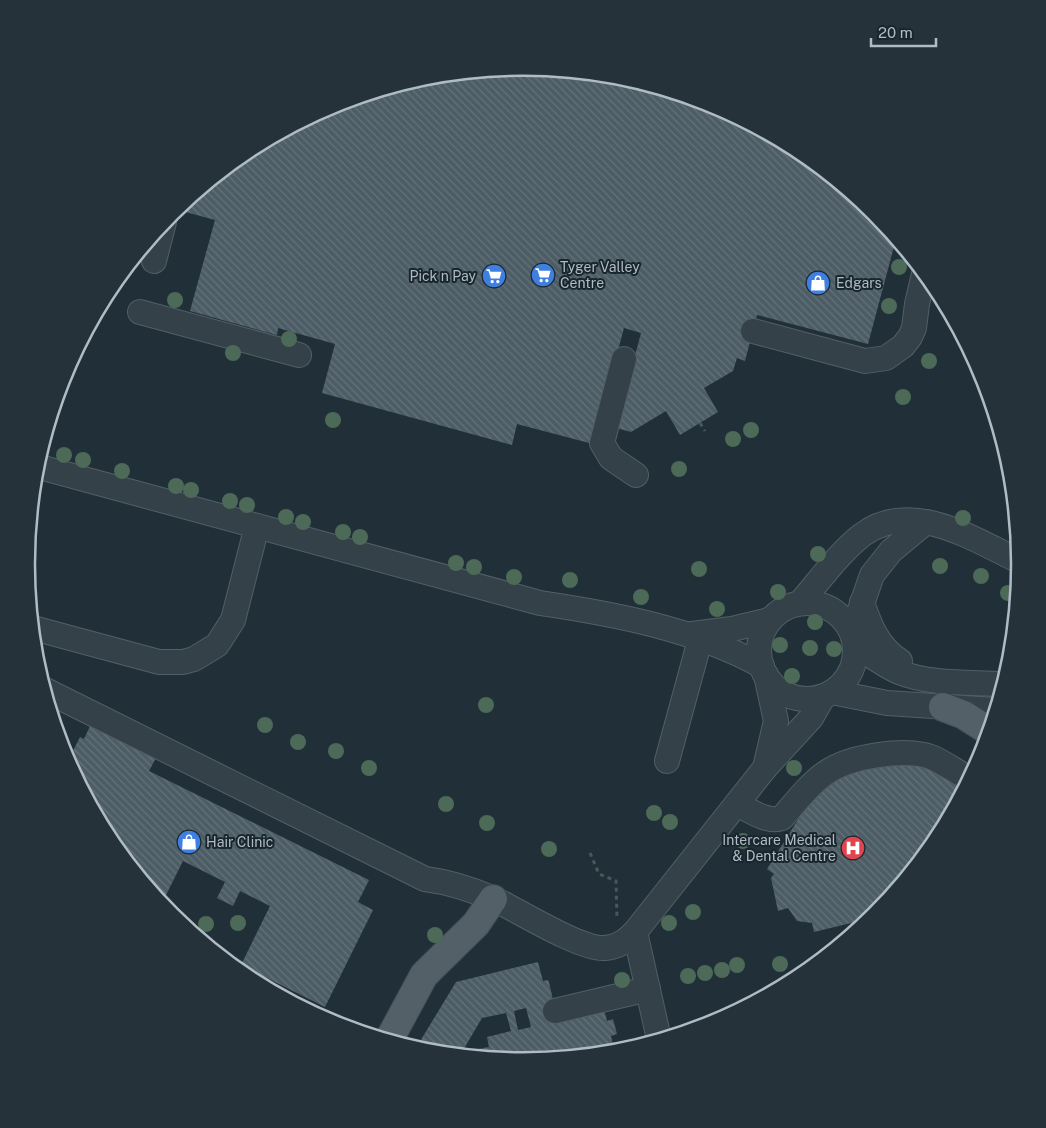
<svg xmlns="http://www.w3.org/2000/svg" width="1046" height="1128" font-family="'Public Sans',sans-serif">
	<defs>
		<pattern id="building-back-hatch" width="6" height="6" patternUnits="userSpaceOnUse" patternTransform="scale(1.25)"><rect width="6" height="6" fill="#4d5d66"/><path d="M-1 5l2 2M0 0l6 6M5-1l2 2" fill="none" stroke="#64727a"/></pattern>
	</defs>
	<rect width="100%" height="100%" fill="#213038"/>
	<g fill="url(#building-back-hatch)" fill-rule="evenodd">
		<polygon points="523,67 620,77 713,105 799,151 874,213 896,239 868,344 757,315 745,361 737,358 733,371 704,388 718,412 680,435 666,411 631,432 616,428 641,333 624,328 593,444 517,424 512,445 322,393 335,344 278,328 277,335 190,311 215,220 182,211 184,202 247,151 333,105 426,77"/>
		<polygon points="91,724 157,756 149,771 369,880 358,902 373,910 325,1007 241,965 270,906 240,891 233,906 217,898 225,882 183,861 163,901 157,898 110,840 68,761 80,737 84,739"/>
		<polygon points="898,762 941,771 964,787 937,838 913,857 890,896 874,915 859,927 851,923 814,932 812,923 797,921 788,908 778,911 771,878 774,874 767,869 809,802 840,778 859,770"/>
		<path d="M538 962 543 981 548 980 549 982 553 1000 548 1002 604 1009 607 1021 613 1019 617 1034 611 1036 614 1049 595 1054 523 1061 426 1051 416 1048 456 982ZM526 1008 531 1027 518 1030 514 1011ZM506 1013 511 1031 487 1037 489 1047 462 1052 482 1018Z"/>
	</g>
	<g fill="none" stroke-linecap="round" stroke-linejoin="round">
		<g stroke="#535f66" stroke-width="26">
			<g id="minor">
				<polyline points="154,261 164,222"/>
				<polyline points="140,312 299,355"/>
				<polyline points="753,331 865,361 886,358 903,346 910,337 914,328 917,304 924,274"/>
				<polyline points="624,359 602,443 611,458 636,475"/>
				<path d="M36 466 540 603C615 614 694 629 762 666"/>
				<path d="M862 602C870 626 878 647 900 661"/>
				<circle cx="807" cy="651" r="48"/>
				<path d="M800 603C820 580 838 554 862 535 911 498 973 539 1019 561"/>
				<polyline points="33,628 159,662 183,662 194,659 217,645 233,620 257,526"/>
				<polyline points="852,633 872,575 891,551 926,522"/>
				<polyline points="692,634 732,629 770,620"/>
				<path d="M855 645C869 654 883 665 899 672 931 685 969 682 1003 684"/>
				<path d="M45 690 425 879C449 882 471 889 494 899 519 911 581 950 605 948 618 947 626 941 635 932L765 768 811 718 823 697"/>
				<polyline points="832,692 887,703 995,710"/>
				<polyline points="667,761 700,640"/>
				<polyline points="765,768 776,721 766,675"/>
				<path d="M737 804C751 811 767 823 782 818 795 803 810 783 827 772 851 756 904 748 931 757 941 761 951 768 961 774"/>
				<polyline points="635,932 659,1039"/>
				<polyline points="555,1011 648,989"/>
			</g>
		</g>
		<g stroke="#414d55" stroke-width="30">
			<g id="major">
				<polyline points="943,707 964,715 989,731"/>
				<polyline points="389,1040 424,975 476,924 493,899"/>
			</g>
		</g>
		<g stroke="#455a58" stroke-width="3" stroke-dasharray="4 4" stroke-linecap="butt">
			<polyline points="700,423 705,431"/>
			<polyline points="590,853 599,874 616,881 617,918"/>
		</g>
		<use href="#minor" stroke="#354148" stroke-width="24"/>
		<use href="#major" stroke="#536068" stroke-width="28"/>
	</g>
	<g fill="#4c6a57">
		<circle cx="899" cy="267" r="8"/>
		<circle cx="175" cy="300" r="8"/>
		<circle cx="889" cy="306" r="8"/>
		<circle cx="289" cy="339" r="8"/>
		<circle cx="233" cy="353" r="8"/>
		<circle cx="929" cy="361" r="8"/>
		<circle cx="903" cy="397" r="8"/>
		<circle cx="333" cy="420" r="8"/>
		<circle cx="751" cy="430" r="8"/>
		<circle cx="733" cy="439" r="8"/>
		<circle cx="64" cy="455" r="8"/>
		<circle cx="83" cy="460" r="8"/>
		<circle cx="679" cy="469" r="8"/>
		<circle cx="122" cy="471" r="8"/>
		<circle cx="176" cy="486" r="8"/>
		<circle cx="191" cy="490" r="8"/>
		<circle cx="230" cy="501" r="8"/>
		<circle cx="247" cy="505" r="8"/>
		<circle cx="286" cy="517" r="8"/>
		<circle cx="963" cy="518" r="8"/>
		<circle cx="303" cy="522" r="8"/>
		<circle cx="343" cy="532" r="8"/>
		<circle cx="360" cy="537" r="8"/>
		<circle cx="818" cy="554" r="8"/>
		<circle cx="456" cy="563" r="8"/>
		<circle cx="940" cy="566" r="8"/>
		<circle cx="474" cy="567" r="8"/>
		<circle cx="699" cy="569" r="8"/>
		<circle cx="981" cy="576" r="8"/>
		<circle cx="514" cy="577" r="8"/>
		<circle cx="570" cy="580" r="8"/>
		<circle cx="778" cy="592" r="8"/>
		<circle cx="1008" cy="593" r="8"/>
		<circle cx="641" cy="597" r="8"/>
		<circle cx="717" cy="609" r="8"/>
		<circle cx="815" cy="622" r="8"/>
		<circle cx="780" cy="645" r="8"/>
		<circle cx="810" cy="648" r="8"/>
		<circle cx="834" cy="649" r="8"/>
		<circle cx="792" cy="676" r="8"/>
		<circle cx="486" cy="705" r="8"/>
		<circle cx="265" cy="725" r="8"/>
		<circle cx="298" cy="742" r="8"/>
		<circle cx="336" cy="751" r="8"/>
		<circle cx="369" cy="768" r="8"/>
		<circle cx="794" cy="768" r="8"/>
		<circle cx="446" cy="804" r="8"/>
		<circle cx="654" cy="813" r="8"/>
		<circle cx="670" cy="822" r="8"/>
		<circle cx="487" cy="823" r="8"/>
		<circle cx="743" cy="841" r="8"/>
		<circle cx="549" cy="849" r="8"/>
		<circle cx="693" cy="912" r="8"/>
		<circle cx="238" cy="923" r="8"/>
		<circle cx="669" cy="923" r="8"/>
		<circle cx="206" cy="924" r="8"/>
		<circle cx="435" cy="935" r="8"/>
		<circle cx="780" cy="964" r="8"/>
		<circle cx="737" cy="965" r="8"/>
		<circle cx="722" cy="970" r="8"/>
		<circle cx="705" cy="973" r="8"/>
		<circle cx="688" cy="976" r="8"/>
		<circle cx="622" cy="980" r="8"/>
	</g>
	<defs>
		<g id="supermarket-disc" transform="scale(1.25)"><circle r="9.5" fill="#3f7fe0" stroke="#1a262d"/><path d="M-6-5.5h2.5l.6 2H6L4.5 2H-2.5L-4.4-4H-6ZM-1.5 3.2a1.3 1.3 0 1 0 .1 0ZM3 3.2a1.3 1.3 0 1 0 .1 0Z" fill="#fff"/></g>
		<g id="shop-disc" transform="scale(1.25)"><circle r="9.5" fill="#3f7fe0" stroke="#1a262d"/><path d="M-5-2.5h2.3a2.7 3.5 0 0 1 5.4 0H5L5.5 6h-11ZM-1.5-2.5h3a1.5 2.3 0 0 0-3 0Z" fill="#fff"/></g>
		<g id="hospital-disc" transform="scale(1.25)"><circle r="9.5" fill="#e0444e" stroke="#1a262d"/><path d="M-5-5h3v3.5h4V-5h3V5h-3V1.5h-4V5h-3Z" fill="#fff"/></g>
	</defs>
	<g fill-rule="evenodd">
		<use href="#supermarket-disc" x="543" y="275"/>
		<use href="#supermarket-disc" x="494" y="276"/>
		<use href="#shop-disc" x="818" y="283"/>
		<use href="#shop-disc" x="189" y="842"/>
		<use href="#hospital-disc" x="853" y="848"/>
	</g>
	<g text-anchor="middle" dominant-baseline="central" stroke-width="4" stroke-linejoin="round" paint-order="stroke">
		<g font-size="14" fill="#b0bcc5" stroke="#1a262d" text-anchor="start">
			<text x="560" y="267">Tyger Valley<tspan x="560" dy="16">Centre</tspan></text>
			<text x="476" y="276" text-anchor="end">Pick n Pay</text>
			<text x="836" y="283">Edgars</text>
			<text x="836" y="840" text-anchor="end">Intercare Medical<tspan x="836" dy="16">&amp; Dental Centre</tspan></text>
			<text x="206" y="842">Hair Clinic</text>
		</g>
	</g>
	<path d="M0 0H1046V1128H0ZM35 564a488 488 0 1 1 976 0a488 488 0 1 1-976 0Z" fill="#263239" fill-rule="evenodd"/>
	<path fill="none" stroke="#b0bcc5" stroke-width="2.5" d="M35 564a488 488 0 1 1 976 0a488 488 0 1 1-976 0Z"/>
	<path d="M871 38v8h65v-8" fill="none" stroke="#b0bcc5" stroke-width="2.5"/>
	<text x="878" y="38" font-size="15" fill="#b0bcc5" stroke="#1a262d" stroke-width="4" paint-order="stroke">20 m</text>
</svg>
